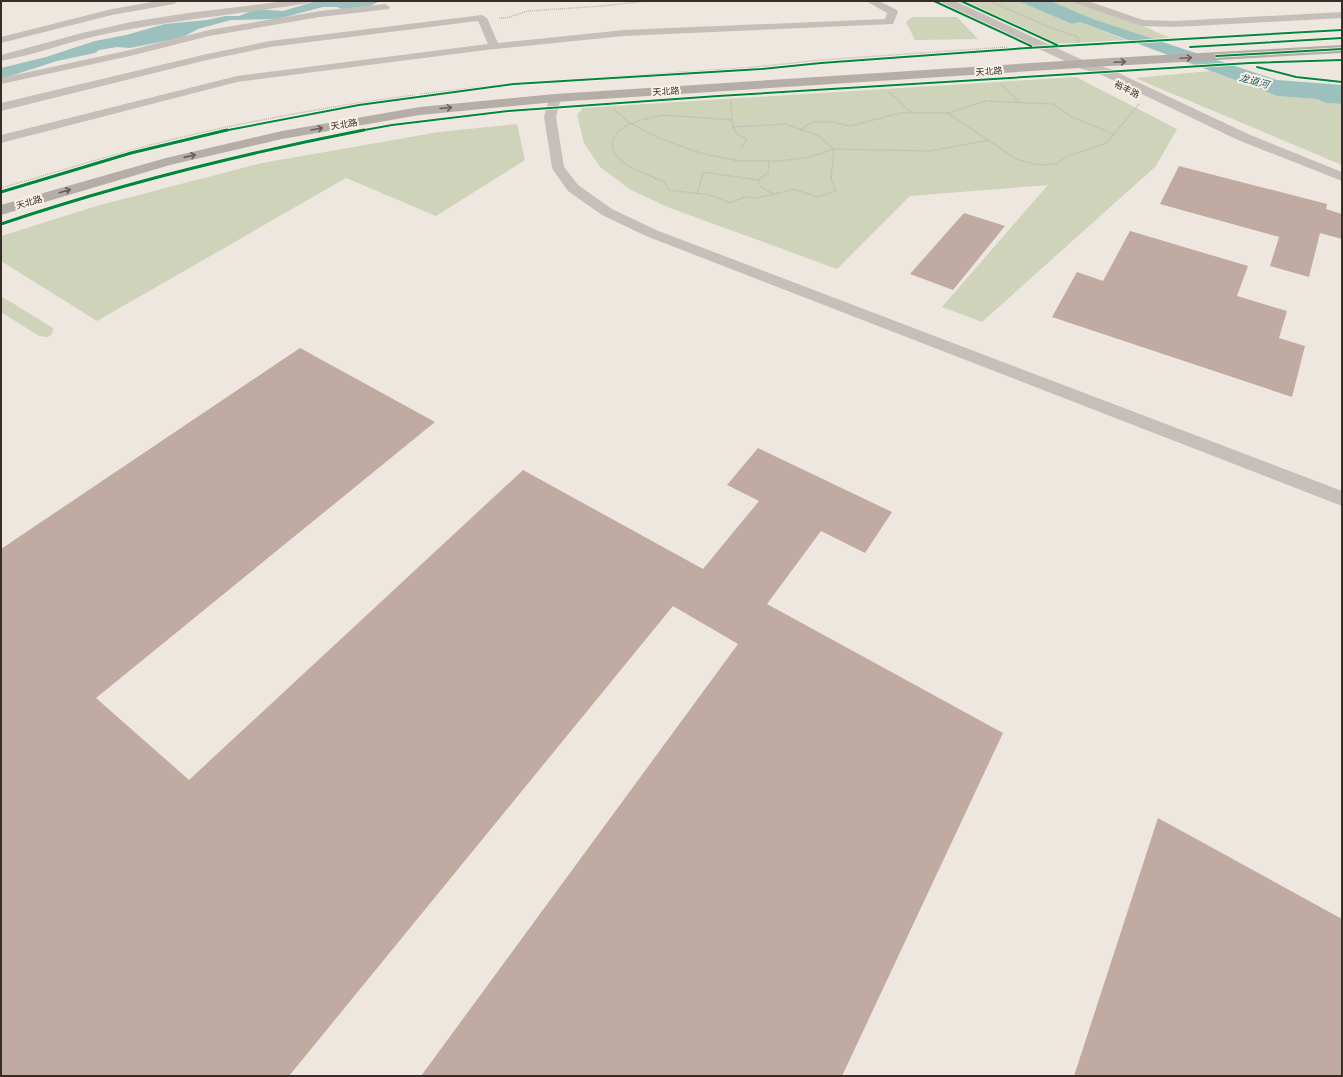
<svg xmlns="http://www.w3.org/2000/svg" width="1343" height="1077" font-family="Montserrat,'Noto Sans SC',sans-serif">
	<rect width="100%" height="100%" fill="#ede7e0"/>
	<g fill="#ced3ba">
		<polygon points="961,1 1018,1 1072,24 1080,22 1126,40 1055,44"/>
		<polygon points="1051,1 1073,1 1143,26 1170,38 1152,39 1093,19"/>
		<polygon points="912,17 957,17 978,39 915,40 906,22"/>
		<polygon points="1210,71 1277,96 1317,99 1326,103 1342,104 1342,165 1135,78"/>
		<polygon points="1076,77 1177,129 1156,166 982,322 942,307 1048,185 910,196 837,269 670,208 631,190 600,167 584,143 577,115 583,108"/>
		<polygon points="517,124 525,160 436,216 346,178 97,321 1,261 1,236 100,205 262,163 439,132"/>
		<polygon points="1,296 53,328 52,334 48,337 39,336 1,312"/>
	</g>
	<g fill="#9cc0be">
		<polygon points="316,1 378,2 370,6 342,9 337,7 323,7 277,19 231,20 198,29 185,36 175,39 130,48 117,47 99,50 95,53 57,61 1,79 1,68 46,57 95,41 126,35 165,24 207,20 225,16 239,16 256,9 283,11"/>
		<polygon points="1018,1 1051,1 1093,19 1277,80 1342,85 1342,104 1326,103 1317,99 1277,96 1080,22 1072,24"/>
	</g>
	<g fill="#c1aaa1">
		<polygon points="1179,166 1327,204 1326,209 1342,214 1342,239 1320,233 1309,277 1270,266 1279,237 1160,204"/>
		<polygon points="964,213 1005,226 953,290 910,274"/>
		<polygon points="1130,231 1248,266 1237,296 1287,311 1279,338 1305,346 1292,397 1052,317 1077,272 1103,281"/>
		<polygon points="300,348 435,422 96,698 189,780 523,470 703,569 759,501 727,485 758,448 892,512 865,553 821,531 767,604 1003,733 842,1076 421,1076 738,644 673,606 289,1076 1,1076 1,549"/>
		<polygon points="1158,818 1342,919 1342,1076 1074,1076"/>
	</g>
	<g fill="none" stroke-linecap="round" stroke-linejoin="round">
		<g stroke="#bfb7b1" stroke-width="1.5" stroke-dasharray="1 1" stroke-linecap="butt">
			<polyline points="694,1 726,1"/>
			<polyline points="990,1 1051,28 1078,37 1079,43 1075,43"/>
			<polyline points="499,18 506,18 528,11 602,6 647,1"/>
			<polyline points="1001,84 1020,103"/>
			<polyline points="889,92 912,113"/>
			<polyline points="420,94 509,84 756,67 821,60 1007,47"/>
			<polyline points="731,101 732,120"/>
			<polygon points="985,101 1053,104 1074,118 1114,134 1106,143 1066,157 1057,164 1037,165 1016,159 948,113"/>
			<polyline points="615,110 628,122 659,138 700,153 739,161 779,161 810,157 834,149 930,151 989,140"/>
			<path d="M662 115 732 120 733 127 786 124 819 136 834 149 831 179 836 191 817 197 794 189 758 198 745 197 730 203 710 195 669 190C668 188 666 184 664 182 662 180 656 179 653 177 638 171 609 161 613 141 617 123 647 119 662 115Z"/>
			<polyline points="733,127 736,133 747,140 741,149"/>
			<polyline points="800,130 812,122 832,122 850,126 901,113 948,113"/>
			<polyline points="1114,134 1139,104"/>
			<polyline points="769,161 768,173 758,180 761,187 773,194"/>
			<path d="M1 188C64 170 127 150 191 135 265 118 340 105 415 95"/>
			<polyline points="697,194 703,172 758,180"/>
		</g>
		<g fill="#c6bfb9" fill-rule="evenodd">
			<polygon points="157,1 179,1 174,4 112,15 1,43 1,37 112,9"/>
			<path d="M287 1H310L308 3 290 6C230 15 170 21 110 33 73 40 38 54 1 61V55L82 33 131 22 188 13Z"/>
			<polygon points="866,1 879,1 897,10 898,12 893,24 624,36 486,50 237,82 1,143 1,135 237,76 488,44 478,21 270,47 207,60 1,111 1,103 207,54 270,41 482,15 487,18 498,43 624,30 885,19 887,13"/>
			<polygon points="1073,1 1088,1 1143,20 1175,21 1342,12 1342,18 1175,27 1142,26 1075,3"/>
			<polygon points="385,4 390,7 389,9 320,17 209,36 130,56 1,84 1,78 130,50 209,30 320,11"/>
			<polygon points="555,94 559,96 561,98 556,117 564,167 578,185 612,209 656,230 1342,491 1342,506 646,236 602,215 568,191 553,170 552,167 544,117 549,98 551,96"/>
		</g>
		<polygon fill="#c6bfb9" fill-rule="evenodd" points="941,1 955,1 1087,62 1110,69 1248,134 1342,172 1342,181 1238,140 1102,75 1079,68 942,3"/>
		<polygon fill="#b5ada8" fill-rule="evenodd" points="1342,45 1342,53 1110,66 555,102 420,115 282,139 170,165 1,215 1,205 166,158 282,131 420,107 555,94 1110,58"/>
		<g stroke="#faf1e7" stroke-width="3.5">
			<g id="cycleway-far1">
				<polyline points="934,1 1031,46"/>
				<polyline points="961,1 1057,45"/>
				<polyline points="1190,47 1342,38"/>
				<polyline points="1216,56 1342,49"/>
				<polyline points="1257,67 1296,77 1342,82"/>
				<polyline points="223,131 359,105 514,84 761,69 821,63 1027,48 1342,30"/>
				<polyline points="359,131 392,125 508,111 718,96 1250,63 1342,60"/>
			</g>
		</g>
		<g stroke="#faf1e7" stroke-width="4.5">
			<g id="cycleway">
				<polyline points="1,192 131,153 227,130"/>
				<path d="M1 224C120 184 241 154 364 130"/>
			</g>
		</g>
		<use href="#cycleway-far1" stroke="#00873e" stroke-width="2"/>
		<use href="#cycleway" stroke="#00873e" stroke-width="3"/>
	</g>
	<defs><path id="oneway-shaft" d="M-6 0H5M1.5-3L5.5 0L1.5 3" fill="none" stroke-width="1.6" stroke-linecap="round" stroke-linejoin="round"/></defs>
	<g stroke="#69605b">
		<use href="#oneway-shaft" transform="translate(1186 58) rotate(-3)"/>
		<use href="#oneway-shaft" transform="translate(1120 62) rotate(-3)"/>
		<use href="#oneway-shaft" transform="translate(446 108) rotate(-5)"/>
		<use href="#oneway-shaft" transform="translate(317 129) rotate(-10)"/>
		<use href="#oneway-shaft" transform="translate(190 156) rotate(-13)"/>
		<use href="#oneway-shaft" transform="translate(65 191) rotate(-16)"/>
	</g>
	<g text-anchor="middle" dominant-baseline="central" stroke-width="4" stroke-linejoin="round" paint-order="stroke">
		<g font-size="9" fill="#372c27" stroke="#faf1e7">
			<text transform="translate(989 71) rotate(-4)">天北路</text>
			<text transform="translate(1127 89) rotate(27)">裕丰路</text>
			<text transform="translate(666 91) rotate(-4)">天北路</text>
			<text transform="translate(344 124) rotate(-10)">天北路</text>
			<text transform="translate(29 202) rotate(-16)">天北路</text>
		</g>
		<g font-size="10" font-style="italic" fill="#1b575a" stroke="#faf1e7">
			<text transform="translate(1254 81) rotate(15)">龙道河</text>
		</g>
	</g>
	<rect width="1343" height="1077" fill="none" stroke="#372c27" stroke-width="4"/>
</svg>
